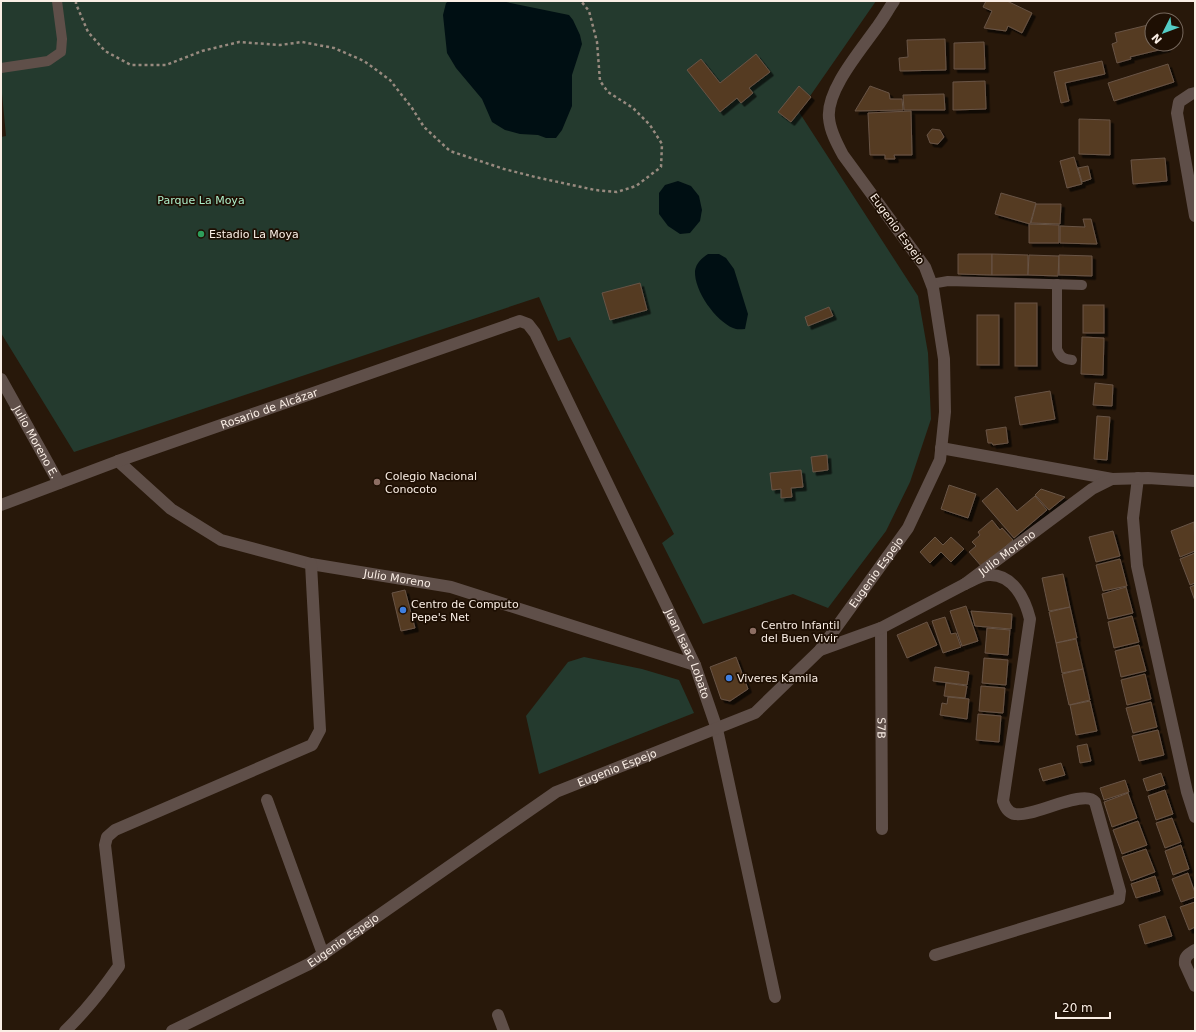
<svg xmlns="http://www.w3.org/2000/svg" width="1196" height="1032" font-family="'DejaVu Sans',sans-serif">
	<defs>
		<filter id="shadow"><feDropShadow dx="3.5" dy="3.5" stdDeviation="0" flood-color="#0009"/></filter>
	</defs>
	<rect width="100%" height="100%" fill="#28180a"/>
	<g fill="#243a2e">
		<polygon points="1,1 876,1 799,112 918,296 928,353 931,419 910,482 886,531 828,608 793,594 703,624 662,543 674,534 570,337 558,341 539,297 74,452 1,333 1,137 6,136 1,83"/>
		<polygon points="584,657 642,669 679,680 694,713 539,774 526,716 568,662"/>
	</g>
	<g fill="#000f13">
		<polygon points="449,1 501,1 569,15 573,20 580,35 582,44 572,75 572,106 562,130 556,138 546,138 538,135 520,134 505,130 492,122 482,99 456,68 447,53 443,15 446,3"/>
		<polygon points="678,181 691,186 699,196 702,210 700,221 690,233 680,234 668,226 659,214 659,193 665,185"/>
		<path d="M708 254H719L726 258 734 269 748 314 745 329C741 329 737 330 733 328 716 321 694 291 695 271 696 263 702 258 708 254Z"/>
	</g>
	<g fill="#553a24" stroke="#685445" filter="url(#shadow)">
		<polygon points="986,1 1007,1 1032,13 1022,33 1008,26 1006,31 984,28 992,11 983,7"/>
		<polygon points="1152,24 1152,44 1166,44 1167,48 1130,57 1131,59 1117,63 1112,44 1117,42 1115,33"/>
		<polygon points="945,39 946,70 900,71 899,58 908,57 907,40"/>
		<polygon points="984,42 985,69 954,69 954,43"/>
		<polygon points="756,54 770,72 749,88 753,93 741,103 737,98 720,112 687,70 701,59 720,83"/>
		<polygon points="1102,61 1105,74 1065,83 1069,101 1061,103 1054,72"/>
		<polygon points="1168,64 1174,82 1114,101 1108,83"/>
		<polygon points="985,81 986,109 953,110 953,82"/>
		<polygon points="799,86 811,97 791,122 778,112"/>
		<polygon points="870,86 889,93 890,99 902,99 903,110 855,111"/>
		<polygon points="944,94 945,110 904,110 903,95"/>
		<polygon points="911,111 912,155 894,155 895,159 885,159 885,155 870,155 868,113"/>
		<polygon points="1079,119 1110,120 1110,155 1079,154"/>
		<polygon points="932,129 940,130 944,137 938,144 930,143 927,135"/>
		<polygon points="1074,157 1082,184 1067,188 1060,161"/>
		<polygon points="1165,158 1167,181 1133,184 1131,160"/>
		<polygon points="1088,166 1091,179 1082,182 1078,168"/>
		<polygon points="1001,193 1036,203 1030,224 995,214"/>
		<polygon points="1036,204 1061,204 1060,224 1031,223"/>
		<polygon points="1083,219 1091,219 1097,244 1060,243 1060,226 1085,227"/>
		<polygon points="1029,224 1059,225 1059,243 1029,243"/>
		<polygon points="958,254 992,254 992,275 958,274"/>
		<polygon points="992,254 1028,255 1028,275 992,275"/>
		<polygon points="1029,255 1059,256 1058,276 1028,275"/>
		<polygon points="1059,255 1092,256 1092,276 1059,275"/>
		<polygon points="640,283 647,310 610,320 602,293"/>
		<rect x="1015" y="303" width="22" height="63"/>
		<rect x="1083" y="305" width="21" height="28"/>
		<polygon points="829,307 833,316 808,326 805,317"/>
		<rect x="977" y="315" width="22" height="50"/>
		<polygon points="1082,337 1104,338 1103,375 1081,374"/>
		<polygon points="1095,383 1113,385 1112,406 1093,405"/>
		<polygon points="1050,391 1055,419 1020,425 1015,397"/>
		<polygon points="1097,416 1110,417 1107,460 1094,459"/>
		<polygon points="1006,427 1008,443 993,445 992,443 988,443 986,430"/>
		<polygon points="827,455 828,470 813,472 811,457"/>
		<polygon points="801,470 803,487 791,488 792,497 781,498 781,489 772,490 770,473"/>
		<polygon points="949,485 976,494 968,518 941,509"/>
		<polygon points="997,488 1017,511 1035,496 1047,510 1014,538 982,501"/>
		<polygon points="1041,489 1065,497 1049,510 1035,495"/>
		<polygon points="992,520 1000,530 1002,528 1013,540 982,567 969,552 976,546 972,542 980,535 978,532"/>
		<polygon points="1194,522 1195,551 1180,557 1171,531"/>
		<polygon points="1113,531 1120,556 1096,562 1089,537"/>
		<polygon points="935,537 943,545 951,537 964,549 951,562 941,552 930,563 920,552"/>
		<polygon points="1195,553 1195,583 1190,585 1180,559"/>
		<polygon points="1120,559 1127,586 1103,591 1096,565"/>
		<polygon points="1063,574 1070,607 1049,611 1042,578"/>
		<polygon points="1195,585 1195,601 1190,587"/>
		<polygon points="1126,587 1133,613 1108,619 1102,594"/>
		<polygon points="405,590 415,628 401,631 392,593"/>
		<polygon points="966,606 978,641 962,646 950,611"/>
		<polygon points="1070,607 1077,638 1056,643 1049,612"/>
		<polygon points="971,611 1012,614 1011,629 975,626"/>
		<polygon points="1132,616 1139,642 1114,648 1108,622"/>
		<polygon points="945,617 951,634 956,633 961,647 943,653 932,621"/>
		<polygon points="927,622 937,645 907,658 897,635"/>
		<polygon points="987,628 1010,630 1008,655 985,653"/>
		<polygon points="1076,639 1083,669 1062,673 1056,643"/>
		<polygon points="1139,645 1146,671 1121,677 1115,651"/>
		<polygon points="736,657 748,689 730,701 721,699 710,667"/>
		<polygon points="984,658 1008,660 1006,685 982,683"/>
		<polygon points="935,667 969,672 967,685 933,681"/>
		<polygon points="1083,669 1090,700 1069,705 1062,674"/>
		<polygon points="1145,674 1151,699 1127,705 1121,680"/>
		<polygon points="946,683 967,686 965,698 944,696"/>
		<polygon points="981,686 1005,688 1003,713 979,711"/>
		<polygon points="948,697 969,699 967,719 940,715 942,703 947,704"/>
		<polygon points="1090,701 1097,731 1076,735 1070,705"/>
		<polygon points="1151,702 1157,727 1133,733 1126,708"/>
		<polygon points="978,714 1001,716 999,742 976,740"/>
		<polygon points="1158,730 1164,755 1139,761 1132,736"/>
		<polygon points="1087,744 1091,761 1080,763 1077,746"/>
		<polygon points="1061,763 1065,775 1043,781 1039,769"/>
		<polygon points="1161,773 1165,785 1147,791 1143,779"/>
		<polygon points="1125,780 1129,792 1104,800 1100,788"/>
		<polygon points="1165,790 1173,814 1156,820 1148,796"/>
		<polygon points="1128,793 1137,818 1112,827 1104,802"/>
		<polygon points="1172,818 1181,842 1165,848 1156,823"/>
		<polygon points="1138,821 1147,845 1122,854 1113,830"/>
		<polygon points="1181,845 1189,869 1173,875 1165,851"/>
		<polygon points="1146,849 1155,872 1131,881 1122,857"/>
		<polygon points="1188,873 1195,893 1195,897 1181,902 1172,879"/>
		<polygon points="1155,876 1160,891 1136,898 1131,884"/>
		<polygon points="1195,902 1195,927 1189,930 1180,907"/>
		<polygon points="1165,916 1172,936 1145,944 1139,925"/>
	</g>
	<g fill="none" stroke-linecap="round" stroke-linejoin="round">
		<polyline stroke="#988a7f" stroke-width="2.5" stroke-dasharray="3 3" stroke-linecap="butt" points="76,1 76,4 88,32 105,51 131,65 166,65 202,51 239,42 280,45 302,42 334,48 364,61 390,80 412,108 424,127 450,151 504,169 535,177 595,190 617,192 636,186 661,167 662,144 650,125 633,108 608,92 600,81 597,42 589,11 581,1"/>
		<g stroke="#5f4f49" stroke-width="10">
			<polyline points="1,68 48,61 61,52 62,39 57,1"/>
			<polyline points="931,284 948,281 1082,285"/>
			<path d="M1057 284V349C1061 358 1064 359 1072 360"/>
		</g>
		<g stroke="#5f4f49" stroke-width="12">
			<polyline points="1195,93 1191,94 1179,102 1177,113 1195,216"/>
			<path id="s1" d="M1 379 59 483"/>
			<polyline points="941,448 1112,479"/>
			<path id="s2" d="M118 461 171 509 221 540 311 564 451 587 695 665"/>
			<polyline points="1138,478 1133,518 1137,566 1187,792 1195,817"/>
			<path id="s3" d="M1 505 118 461 520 321 528 324 535 333 695 665 717 729 775 997"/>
			<path id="s4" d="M881 628 882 829"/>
			<path id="s5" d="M820 650 881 628 965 584 1092 489 1112 479 1148 478 1195 481"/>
			<polyline points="267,800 323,954"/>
			<path d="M1195 950C1189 954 1184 956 1185 964L1195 986"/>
			<path d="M935 955 1119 899 1120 891 1095 802C1084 788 1032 818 1015 814 1008 813 1005 807 1003 801L1030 619C1025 599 1013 574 989 575 981 575 972 581 965 584"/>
			<polyline points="498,1015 504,1031"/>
			<path d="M65 1031C86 1011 103 989 119 966L105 845 107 837 115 830 312 745 320 730 311 564"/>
			<path id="s6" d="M172 1031 309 964 556 792 755 713 820 650 908 528 940 460 945 412 944 359 933 288 925 267 843 155C837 144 830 131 829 118 826 90 861 50 877 27 883 19 888 10 894 1"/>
		</g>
	</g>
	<circle fill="#2e9e5b" stroke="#1e0f03" stroke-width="1.5" cx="201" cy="234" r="4"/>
	<g fill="#8d6e63" stroke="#1e0f03" stroke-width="1.5">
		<circle cx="377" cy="482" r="4"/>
		<circle cx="753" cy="631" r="4"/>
	</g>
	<g fill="#3f7fe0" stroke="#1e0f03" stroke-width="1.5">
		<circle cx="403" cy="610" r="4"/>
		<circle cx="729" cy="678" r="4"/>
	</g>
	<g text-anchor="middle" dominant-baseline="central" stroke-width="3.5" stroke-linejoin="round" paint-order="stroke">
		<g font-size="11" fill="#acedc9" stroke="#1e0f03">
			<text x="201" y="200">Parque La Moya</text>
		</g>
		<g font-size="11" fill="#faeee5" stroke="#1e0f03">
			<text transform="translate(897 229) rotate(54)">Eugenio Espejo</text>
			<text stroke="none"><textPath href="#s3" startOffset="285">Rosario de Alcázar</textPath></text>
			<text stroke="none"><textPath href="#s1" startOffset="72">Julio Moreno E.</textPath></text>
			<text stroke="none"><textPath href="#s5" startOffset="212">Julio Moreno</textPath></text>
			<text stroke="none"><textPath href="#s6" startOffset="854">Eugenio Espejo</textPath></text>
			<text stroke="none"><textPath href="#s2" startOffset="311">Julio Moreno</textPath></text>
			<text stroke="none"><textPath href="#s3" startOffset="926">Juan Isaac Lobato</textPath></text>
			<text stroke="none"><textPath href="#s4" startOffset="100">S7B</textPath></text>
			<text stroke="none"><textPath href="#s6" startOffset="519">Eugenio Espejo</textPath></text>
			<text stroke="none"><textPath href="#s6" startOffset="194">Eugenio Espejo</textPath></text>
		</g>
		<g font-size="11" fill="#faeee5" stroke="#1e0f03" text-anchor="start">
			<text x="209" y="234">Estadio La Moya</text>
			<text x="385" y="476">Colegio Nacional<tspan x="385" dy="13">Conocoto</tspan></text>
			<text x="411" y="604">Centro de Computo<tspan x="411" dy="13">Pepe's Net</tspan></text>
			<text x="761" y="625">Centro Infantil<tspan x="761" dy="13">del Buen Vivir</tspan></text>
			<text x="737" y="678">Viveres Kamila</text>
		</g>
	</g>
	<rect width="1196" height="1032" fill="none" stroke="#faeee5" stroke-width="4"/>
	<g transform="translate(1164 32) rotate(228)"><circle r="19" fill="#1e0f03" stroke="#76685d"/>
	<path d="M0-3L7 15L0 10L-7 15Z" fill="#54cdc6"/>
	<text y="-6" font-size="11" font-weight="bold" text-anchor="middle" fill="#faeee5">N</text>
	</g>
	<path d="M1056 1012v6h54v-6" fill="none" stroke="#faeee5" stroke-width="2"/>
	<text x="1062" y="1012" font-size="12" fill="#faeee5" stroke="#1e0f03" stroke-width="3" paint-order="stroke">20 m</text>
</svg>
